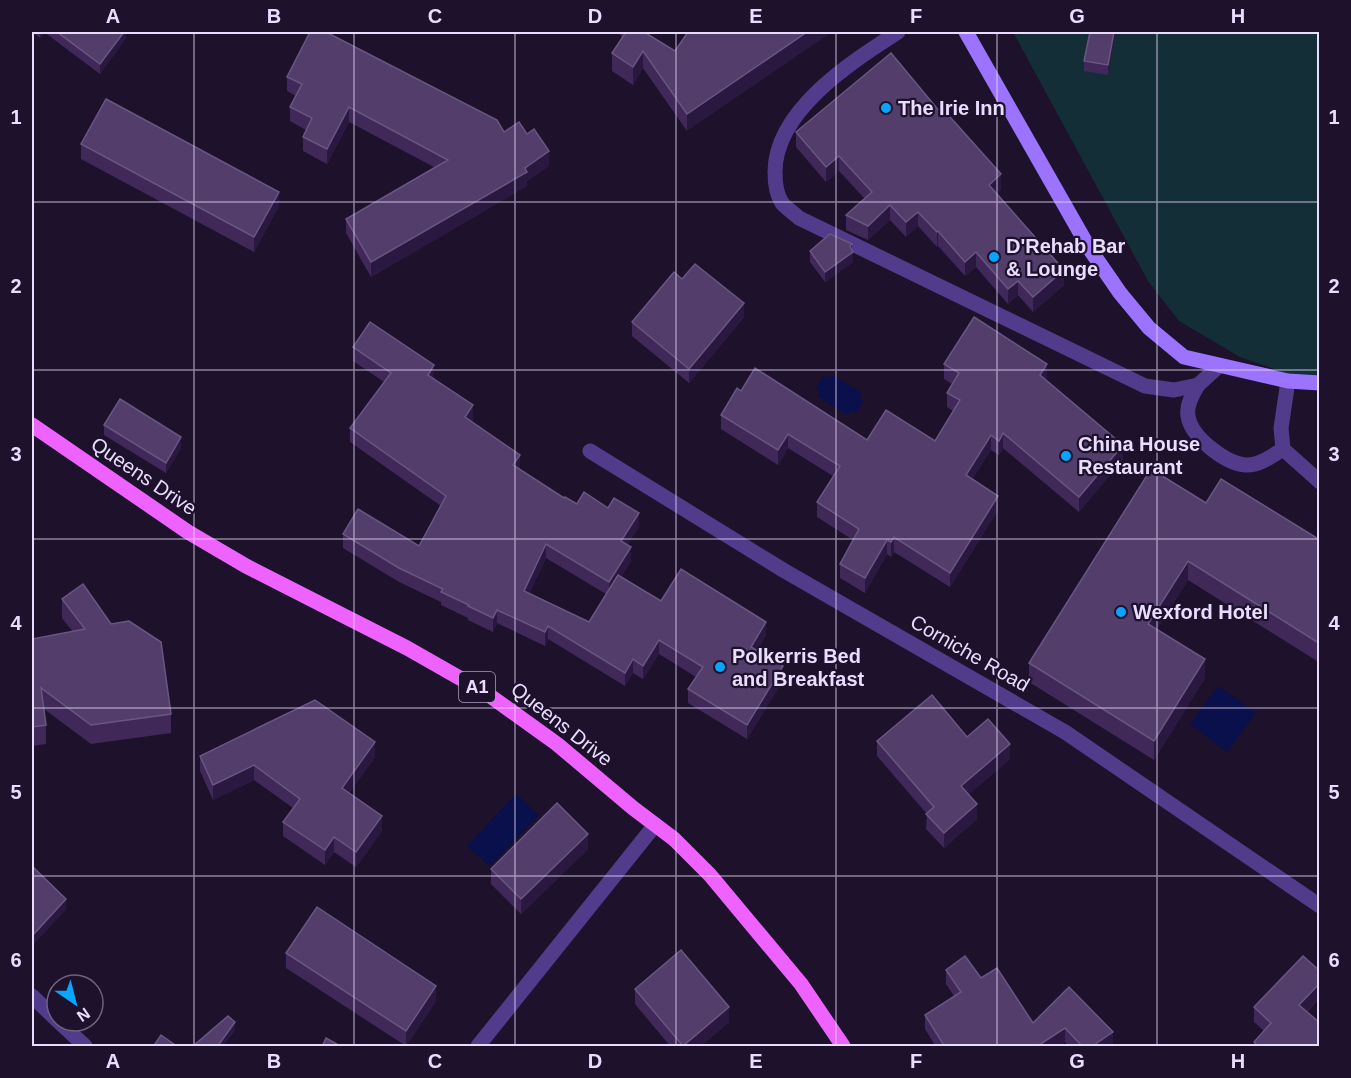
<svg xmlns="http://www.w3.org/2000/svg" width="1351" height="1078" font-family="Helvetica,sans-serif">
	<rect width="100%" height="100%" fill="#1d112c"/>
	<polygon fill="#132e36" points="1013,32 1319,32 1319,376 1288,374 1240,357 1179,321 1148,281"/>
	<g fill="#0a104c">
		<polygon points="831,374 862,393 859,398 864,401 856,413 851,411 848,415 817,396 820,391 816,388 823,376 828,379"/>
		<polygon points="1218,686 1256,713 1227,752 1190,724"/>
		<polygon points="516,794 539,815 490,866 467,846"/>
	</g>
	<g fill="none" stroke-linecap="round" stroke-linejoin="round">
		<g stroke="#533b8c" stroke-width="15">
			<path d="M898 32C853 61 775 110 775 172 775 182 776 194 782 203 786 208 794 213 799 218L1145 386 1174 390 1198 385 1219 366"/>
			<polyline points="1288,381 1281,428 1283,449 1320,482"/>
			<path d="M1198 385C1193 394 1186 405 1188 416 1191 437 1225 463 1245 465 1259 466 1272 456 1283 449"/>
		</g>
		<g stroke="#533b8c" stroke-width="15">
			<polyline points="590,451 783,570 1065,732 1320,906"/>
			<polyline points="32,996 57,1020"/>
			<polyline points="58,1021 85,1046"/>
			<polyline points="478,1046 655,825"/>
		</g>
		<polyline stroke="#9b73ff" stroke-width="15" points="966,32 1089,248 1120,293 1149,328 1184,357 1288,381 1320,383"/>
		<polyline stroke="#ee63ff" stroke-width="15" points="32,425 188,532 246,566 407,648 486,693 557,744 633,808 674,839 710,875 801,984 843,1046"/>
	</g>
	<g fill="#402959" fill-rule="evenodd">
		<polygon points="32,32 126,32 126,38 100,74 44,32 40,38"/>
		<polygon points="619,32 644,32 675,51 688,32 687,131 643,68 633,85 612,71 612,53 622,37 619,33"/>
		<polygon points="1116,32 1108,75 1084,71 1084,61"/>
		<polygon points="287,77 504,132 549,166 527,181 527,186 371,277 346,233 346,219 434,167 349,122 327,164 303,151 303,137 306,130 290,121 290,107 296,96 287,91"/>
		<polygon points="796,132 1001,189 996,194 1064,285 1033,312 1018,295 1008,304 976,267 965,276 938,246 937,247 918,226 906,237 890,220 868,240 846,230 846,215 865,199 839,171 826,182 796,147"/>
		<polygon points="81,144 279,206 254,252 81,159"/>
		<polygon points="852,250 853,262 825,282 810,262 810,251"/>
		<polygon points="682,279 744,317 689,383 632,336 632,322"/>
		<path d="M353 347 434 379 473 419 472 421 520 468 519 470 564 498 577 504 608 508 639 527 627 545 631 561 621 577 661 601 766 635 757 651 783 680 747 739 688 703V689L696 677 659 654 643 679 633 673 625 686 548 639 545 646 497 623 493 632 468 620V618L441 605V602L399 582 343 548V534L419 546 441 506 350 442V428L384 382 353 361ZM546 558 606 594 589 622 529 594Z"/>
		<polygon points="944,364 1047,378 1046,380 1123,459 1079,512 1003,448 999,455 991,450 972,479 998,510 950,587 894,552 891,557 887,554 865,593 840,578 840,564 853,540 817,517 817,502 833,476 788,448 778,465 721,429 721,415 741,391 867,440 935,441 953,411 947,407 947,393 952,384 944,379"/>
		<polygon points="104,425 181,448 166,473 104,435"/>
		<polygon points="1206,503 1320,540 1320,657 1317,661 1188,580 1157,629 1205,678 1154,760 1029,682 1029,663"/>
		<polygon points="62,599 171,714 171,733 91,744 44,709 46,725 46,744 32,746 32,639 73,632 62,618"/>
		<polygon points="967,737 1010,759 969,794 977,819 944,848 926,829 927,814 877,756 877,741"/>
		<polygon points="200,756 375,757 349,793 382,831 356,867 334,852 325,865 283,836 283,822 293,808 254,780 213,800 200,771"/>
		<polygon points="588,849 521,914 491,884 491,869"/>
		<polygon points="286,953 436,1001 406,1046 286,968"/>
		<polygon points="946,970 981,978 1033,1023 1069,987 1113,1045 1111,1047 1070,1047 1065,1042 1057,1047 936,1047 925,1029 925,1015 954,996 946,984"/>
		<polygon points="1320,971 1320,998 1307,1012 1320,1047 1254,1047 1254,1042 1264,1031 1254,1022 1254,1007"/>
		<polygon points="635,989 729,1022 700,1047 671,1047 635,1004"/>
	</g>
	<g fill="#2a1840">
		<polygon points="40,32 44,32 40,38"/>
		<polygon points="124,32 126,32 126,38 100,74 100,64"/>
		<polygon points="807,32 832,32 687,131 687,114"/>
		<polygon points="1114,32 1116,32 1108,75 1108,65"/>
		<polygon points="643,51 643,68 633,85 633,67"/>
		<polygon points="349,107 349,122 327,164 327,149"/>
		<polygon points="549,151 549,166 527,181 527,186 371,277 371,262 525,168"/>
		<polygon points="839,156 839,171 826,182 826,167"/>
		<polygon points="1001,174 1001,189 989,200 989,185"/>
		<polygon points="279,192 279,206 254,252 254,237"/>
		<polygon points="890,205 890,220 868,240 868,226"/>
		<polygon points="918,212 918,226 906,237 906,222"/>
		<polygon points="938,231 938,246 937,247 937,232"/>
		<polygon points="852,244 852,253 853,252 853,262 825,282 825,272"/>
		<polygon points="976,252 976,267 965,276 965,262"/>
		<polygon points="1064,270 1064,285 1033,312 1033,297"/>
		<polygon points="1018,281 1018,295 1008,304 1008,289"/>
		<polygon points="744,303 744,317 689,383 689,369"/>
		<polygon points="1047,364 1047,378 1040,390 1040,375"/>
		<polygon points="434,365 434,379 428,375"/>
		<polygon points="473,405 473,419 465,431 465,417"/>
		<polygon points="1003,433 1003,448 999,455 999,441"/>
		<polygon points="788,434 788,448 778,465 778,450"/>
		<polygon points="991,435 991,450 966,490 966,475"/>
		<polygon points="181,437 181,448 166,473 166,463"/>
		<polygon points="1123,445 1123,459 1079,512 1079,497"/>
		<polygon points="520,455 520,468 513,479 513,465"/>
		<polygon points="998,496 998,510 950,587 950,573"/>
		<polygon points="639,513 639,527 621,555 621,541"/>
		<polygon points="894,537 894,552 891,557 891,542"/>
		<polygon points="887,540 887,554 865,593 865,578"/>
		<polygon points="546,544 546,558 524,605 524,591"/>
		<polygon points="631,547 631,561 609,596 609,582"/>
		<polygon points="1188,561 1188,580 1148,643 1148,624"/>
		<polygon points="497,610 497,623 493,632 493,618"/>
		<polygon points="766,622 766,635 751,661 751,647"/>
		<polygon points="548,626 548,639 545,646 545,632"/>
		<polygon points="1320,637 1320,657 1317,661 1317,642"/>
		<polygon points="659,640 659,654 643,679 643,666"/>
		<polygon points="633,659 633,673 625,686 625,673"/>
		<polygon points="1205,659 1205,678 1154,760 1154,741"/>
		<polygon points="783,666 783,680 747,739 747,725"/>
		<polygon points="375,742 375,757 342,803 342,788"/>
		<polygon points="1010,744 1010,759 961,801 961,786"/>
		<polygon points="254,765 254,780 213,800 213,785"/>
		<polygon points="977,804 977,819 944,848 944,833"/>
		<polygon points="382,816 382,831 356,867 356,852"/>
		<polygon points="588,834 588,849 521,914 521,899"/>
		<polygon points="334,837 334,852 325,865 325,850"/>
		<polygon points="66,899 66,910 32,946 32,936"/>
		<polygon points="1320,983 1320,998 1299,1019 1299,1005"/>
		<polygon points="436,986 436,1001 406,1046 406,1031"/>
		<polygon points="729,1007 729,1022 700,1047 683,1047"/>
		<polygon points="235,1022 235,1031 223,1047 217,1047"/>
		<polygon points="1065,1028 1065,1042 1057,1047 1036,1047"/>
		<polygon points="1113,1032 1113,1045 1111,1047 1091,1047"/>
	</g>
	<g fill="#523d6b" stroke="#6a5682" stroke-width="1.5">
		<polygon points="57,32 124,32 100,64"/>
		<polygon points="310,32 326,32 497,120 504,132 519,122 527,134 534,129 549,151 525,168 527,172 371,262 346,219 448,160 349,107 327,149 303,137 312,118 290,107 302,84 287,77"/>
		<polygon points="626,32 644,32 675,51 688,32 807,32 687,114 643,51 633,67 612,53"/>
		<polygon points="1090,32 1114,32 1108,65 1084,61"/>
		<polygon points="891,53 940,112 943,109 1001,174 989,185 1064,270 1033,297 1018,281 1008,289 976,252 965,262 938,231 937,232 918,212 906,222 890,205 868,226 846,215 872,192 839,156 826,167 796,132"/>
		<polygon points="106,99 279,192 254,237 81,144"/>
		<polygon points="830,234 852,244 850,246 853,252 825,272 810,251"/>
		<polygon points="695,264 744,303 689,369 632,322 674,272 682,279"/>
		<polygon points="974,317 1047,364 1040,375 1123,445 1079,497 1003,433 999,441 991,435 966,475 998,496 950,573 894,537 891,542 887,540 865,578 840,564 859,529 817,502 840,466 788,434 778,450 721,415 737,388 741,391 755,368 867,440 886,410 935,441 960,400 947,393 959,373 944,364"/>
		<polygon points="370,322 434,365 428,375 473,405 465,417 520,455 513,465 564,498 565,497 577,504 584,492 608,508 614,498 639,513 621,541 631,547 609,582 546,544 524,591 589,622 618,575 661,601 681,569 766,622 751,647 783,666 747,725 688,689 703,667 659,640 643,666 633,659 625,673 548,626 545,632 497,610 493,618 468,606 469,605 441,592 443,589 399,568 343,534 358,509 419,546 446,496 350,428 391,373 353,347"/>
		<polygon points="120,399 181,437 166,463 104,425"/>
		<polygon points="1151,469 1206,503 1221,479 1320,540 1320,637 1317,642 1188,561 1148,624 1205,659 1154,741 1029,663"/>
		<polygon points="83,584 111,624 129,621 161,642 171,714 91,725 41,688 46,725 32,727 32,658 33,657 32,639 85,629 62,599"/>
		<polygon points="932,695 967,737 988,719 1010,744 961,786 977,804 944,833 926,814 934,807 877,741"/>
		<polygon points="315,700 375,742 342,788 382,816 356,852 334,837 325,850 283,822 300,799 254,765 213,785 200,756"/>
		<polygon points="557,803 588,834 521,899 491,869"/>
		<polygon points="32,866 66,899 32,936"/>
		<polygon points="317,907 436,986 406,1031 286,953"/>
		<polygon points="681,950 729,1007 683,1046 635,989"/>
		<polygon points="965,956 981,978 997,968 1033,1023 1069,987 1113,1032 1091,1047 1083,1047 1065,1028 1036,1047 945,1047 925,1015 961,992 946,970"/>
		<polygon points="1303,956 1320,971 1320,983 1299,1005 1320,1023 1320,1047 1259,1047 1254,1042 1271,1023 1254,1007"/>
		<polygon points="228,1016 235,1022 217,1047 192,1047"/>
		<polygon points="161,1035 178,1047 153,1047"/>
		<polygon points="326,1038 342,1047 322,1047"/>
	</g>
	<path fill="none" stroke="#e9dcff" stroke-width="1.5" stroke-opacity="0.55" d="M194 32V1046M354 32V1046M515 32V1046M676 32V1046M836 32V1046M997 32V1046M1157 32V1046M32 202H1320M32 370H1320M32 539H1320M32 708H1320M32 876H1320"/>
	<g fill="#08a5ff" stroke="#1d112c" stroke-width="2">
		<circle cx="886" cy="108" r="6"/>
		<circle cx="994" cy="257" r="6"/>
		<circle cx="1066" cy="456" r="6"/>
		<circle cx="1121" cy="612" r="6"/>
		<circle cx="720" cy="667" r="6"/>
	</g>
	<g text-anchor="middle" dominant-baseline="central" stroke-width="4.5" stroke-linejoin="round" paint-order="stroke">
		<rect fill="#1d112c" stroke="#ac9fc0" stroke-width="1.5" x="459" y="672" width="36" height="30" rx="4.5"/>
		<g font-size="18" font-weight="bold" fill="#e9dcff">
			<text x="477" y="687">A1</text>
		</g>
		<g font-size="20" font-weight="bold" fill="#e9dcff" stroke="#1d112c" text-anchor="start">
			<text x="898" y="108">The Irie Inn</text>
			<text x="1006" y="246">D'Rehab Bar<tspan x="1006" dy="23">&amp; Lounge</tspan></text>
			<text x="1078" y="444">China House<tspan x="1078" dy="23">Restaurant</tspan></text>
			<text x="1133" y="612">Wexford Hotel</text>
			<text x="732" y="656">Polkerris Bed<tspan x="732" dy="23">and Breakfast</tspan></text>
		</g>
		<g font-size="20" fill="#e9dcff" stroke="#1d112c">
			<text transform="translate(144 476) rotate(34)">Queens Drive</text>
			<text transform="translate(970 653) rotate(30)">Corniche Road</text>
			<text transform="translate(562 724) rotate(38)">Queens Drive</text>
		</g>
	</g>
	<rect width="1351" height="1078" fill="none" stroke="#1d112c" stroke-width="66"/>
	<g transform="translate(75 1003) rotate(145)"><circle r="28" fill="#1d112c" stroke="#6f6280" stroke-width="1.5"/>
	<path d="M0-4.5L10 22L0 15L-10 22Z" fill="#08a5ff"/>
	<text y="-9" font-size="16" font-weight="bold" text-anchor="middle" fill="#e9dcff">N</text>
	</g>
	<rect x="33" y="33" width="1285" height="1012" fill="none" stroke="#e9dcff" stroke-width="2"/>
	<g font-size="20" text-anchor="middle" font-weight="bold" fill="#e9dcff">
		<text x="113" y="23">A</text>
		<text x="274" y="23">B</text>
		<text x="435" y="23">C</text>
		<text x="595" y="23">D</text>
		<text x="756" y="23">E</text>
		<text x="916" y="23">F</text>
		<text x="1077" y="23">G</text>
		<text x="1238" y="23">H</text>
		<text x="16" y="124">1</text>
		<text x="1334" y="124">1</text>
		<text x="16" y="293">2</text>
		<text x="1334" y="293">2</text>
		<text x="16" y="461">3</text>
		<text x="1334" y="461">3</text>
		<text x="16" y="630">4</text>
		<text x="1334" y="630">4</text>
		<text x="16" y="799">5</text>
		<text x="1334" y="799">5</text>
		<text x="16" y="967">6</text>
		<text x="1334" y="967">6</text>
		<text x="113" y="1068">A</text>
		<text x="274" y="1068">B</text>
		<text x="435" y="1068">C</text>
		<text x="595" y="1068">D</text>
		<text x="756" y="1068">E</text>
		<text x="916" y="1068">F</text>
		<text x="1077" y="1068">G</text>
		<text x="1238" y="1068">H</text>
	</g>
</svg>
